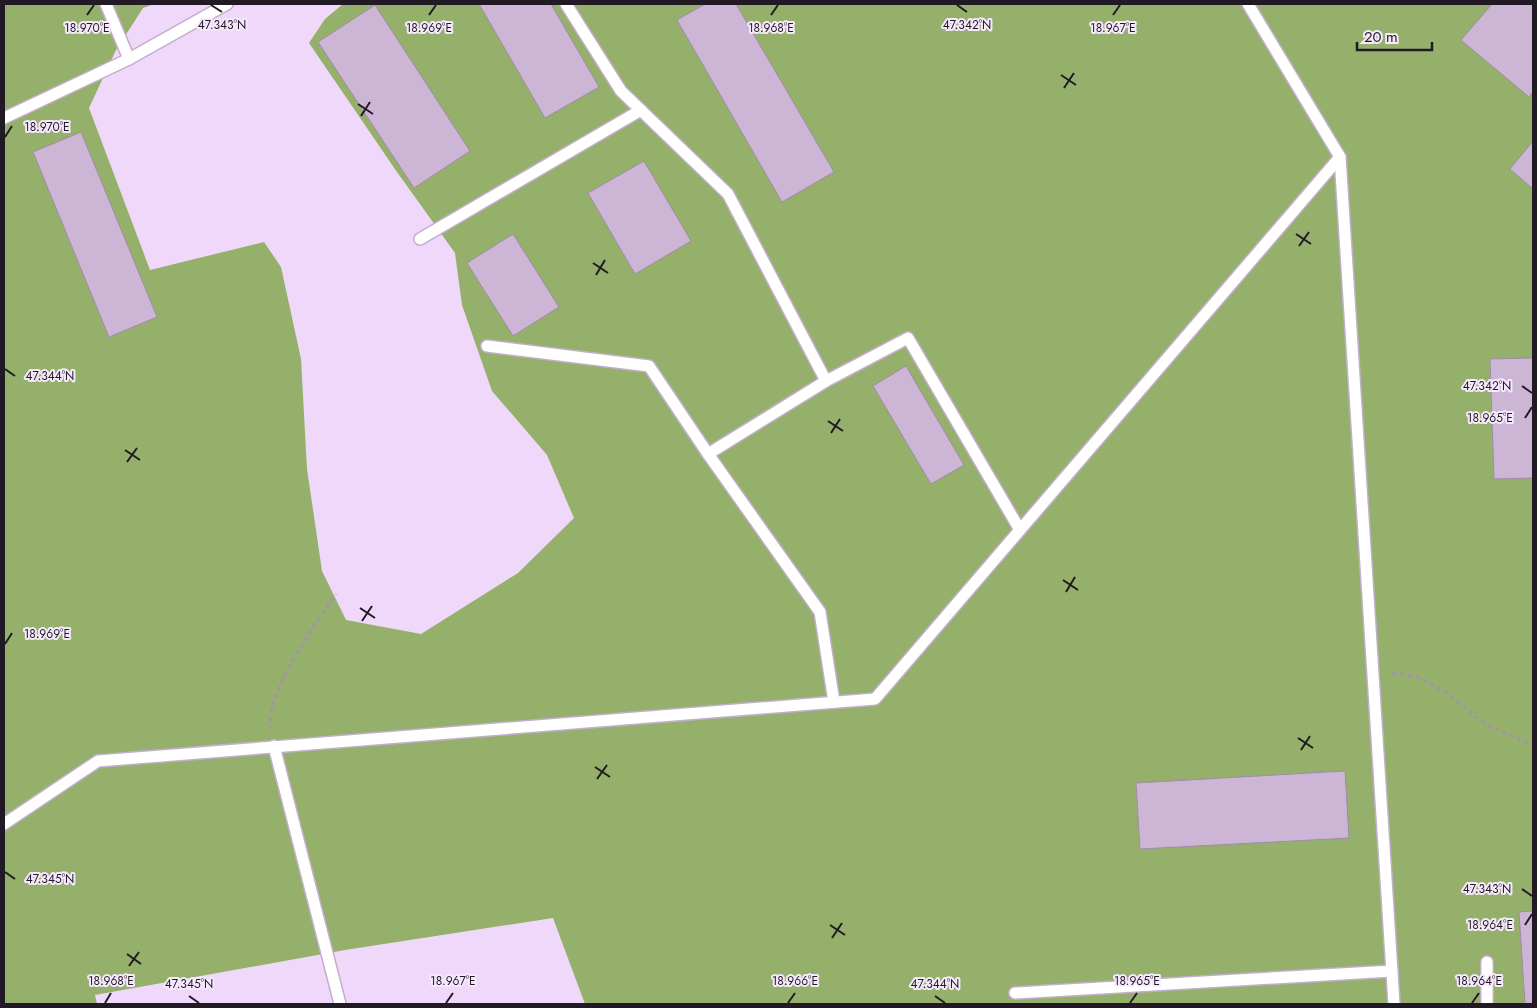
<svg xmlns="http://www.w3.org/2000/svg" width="1537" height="1008" font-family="Jost,sans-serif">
	<rect width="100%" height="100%" fill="#efd8f9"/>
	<polygon fill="#94b06b" points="4,4 154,4 143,8 116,50 89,108 150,270 264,242 281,267 301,359 307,469 322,571 346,620 421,634 518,573 574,518 547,455 492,391 462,305 455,253 397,172 309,43 325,19 343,4 1533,4 1533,1004 585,1004 553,918 345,950 95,995 97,1004 4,1004"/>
	<g fill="#cdb6d5" stroke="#a18ba9">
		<polygon points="479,4 551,4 599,87 545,118"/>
		<polygon points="705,4 736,4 834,172 782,202 677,20"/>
		<polygon points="1492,4 1533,4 1533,92 1529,97 1461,40"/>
		<polygon points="375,5 470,151 414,188 318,42"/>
		<polygon points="81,132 157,317 109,337 33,152"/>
		<polygon points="1533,141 1533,189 1510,169"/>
		<polygon points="644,161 691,241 635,274 588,193"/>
		<polygon points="513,234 559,307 513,336 467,263"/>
		<polygon points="1533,358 1533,478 1494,479 1490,359"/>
		<polygon points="906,366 964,465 931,484 873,386"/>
		<polygon points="1345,771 1349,838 1140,849 1136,783"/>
		<polygon points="1533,911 1533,1004 1525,1004 1519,912"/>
	</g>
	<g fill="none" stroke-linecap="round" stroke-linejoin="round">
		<g stroke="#c4aecd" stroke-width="14">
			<g id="lane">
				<polyline points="566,4 621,91 728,194 826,381 708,454 820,612 834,702"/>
				<polyline points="1248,4 1340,157 1394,1004"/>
				<polyline points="129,59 227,4"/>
				<polyline points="4,118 129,59 106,4"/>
				<polyline points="420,239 641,110"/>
				<polyline points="487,346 649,366 708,454"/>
				<polyline points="826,381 908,338 1020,530"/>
				<polyline points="274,746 340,1004"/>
				<polyline points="4,824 98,761 875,699 1340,157"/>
				<polyline points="1487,962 1487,1004"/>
				<polyline points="1015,993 1392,971"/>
			</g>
		</g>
		<g stroke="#a492ab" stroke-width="3" stroke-dasharray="4 4" stroke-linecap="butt">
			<polyline points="1392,673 1416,676 1448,693 1486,725 1533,745"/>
			<path d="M271 729C264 693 316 624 336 594"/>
		</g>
		<use href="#lane" stroke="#fff" stroke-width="11"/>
	</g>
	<path fill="none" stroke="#211924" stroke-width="2" d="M211 5 222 12M957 5 967 12M87 15 94 5M429 15 436 5M771 15 778 5M1113 15 1120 5M1061 75 1076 85M1064 88 1074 73M358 104 373 114M361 116 370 102M5 137 12 126M1296 234 1311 244M1299 246 1309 232M593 263 608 273M596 275 605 260M5 369 15 376M1522 386 1532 393M1525 418 1532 407M828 421 843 431M831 433 840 419M125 450 140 460M127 462 137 448M1063 580 1078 590M1066 592 1075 577M360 608 375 618M362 621 372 606M5 644 12 633M1298 738 1313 748M1301 750 1310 736M595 767 610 777M597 779 607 765M5 872 15 879M1522 889 1532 896M830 925 845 935M1525 925 1532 914M832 938 842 923M127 954 141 964M129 966 139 952M189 996 199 1003M935 996 945 1003M105 1003 111 993M446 1003 453 993M788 1003 795 993M1130 1003 1137 993M1472 1003 1479 993"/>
	<g font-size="12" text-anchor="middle" fill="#211924" stroke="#f7e9fd" stroke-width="4" stroke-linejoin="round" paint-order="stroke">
		<text x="222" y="29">47.343°N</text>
		<text x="967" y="29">47.342°N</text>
		<text x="87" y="32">18.970°E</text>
		<text x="429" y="32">18.969°E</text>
		<text x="771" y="32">18.968°E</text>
		<text x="1113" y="32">18.967°E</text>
		<text x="47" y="131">18.970°E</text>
		<text x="50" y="380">47.344°N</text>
		<text x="1487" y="390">47.342°N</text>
		<text x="1490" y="422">18.965°E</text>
		<text x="47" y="638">18.969°E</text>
		<text x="50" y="883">47.345°N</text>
		<text x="1487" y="893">47.343°N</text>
		<text x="1490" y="929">18.964°E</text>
		<text x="111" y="985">18.968°E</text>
		<text x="453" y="985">18.967°E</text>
		<text x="795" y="985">18.966°E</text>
		<text x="1137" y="985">18.965°E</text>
		<text x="1479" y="985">18.964°E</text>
		<text x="189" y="988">47.345°N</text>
		<text x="935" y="988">47.344°N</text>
	</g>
	<rect width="1537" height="1008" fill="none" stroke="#211924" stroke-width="10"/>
	<path d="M1357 42v8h75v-8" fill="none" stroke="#211924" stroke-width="2.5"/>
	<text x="1364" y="42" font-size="15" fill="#211924" stroke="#f7e9fd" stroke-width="4" paint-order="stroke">20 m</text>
</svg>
